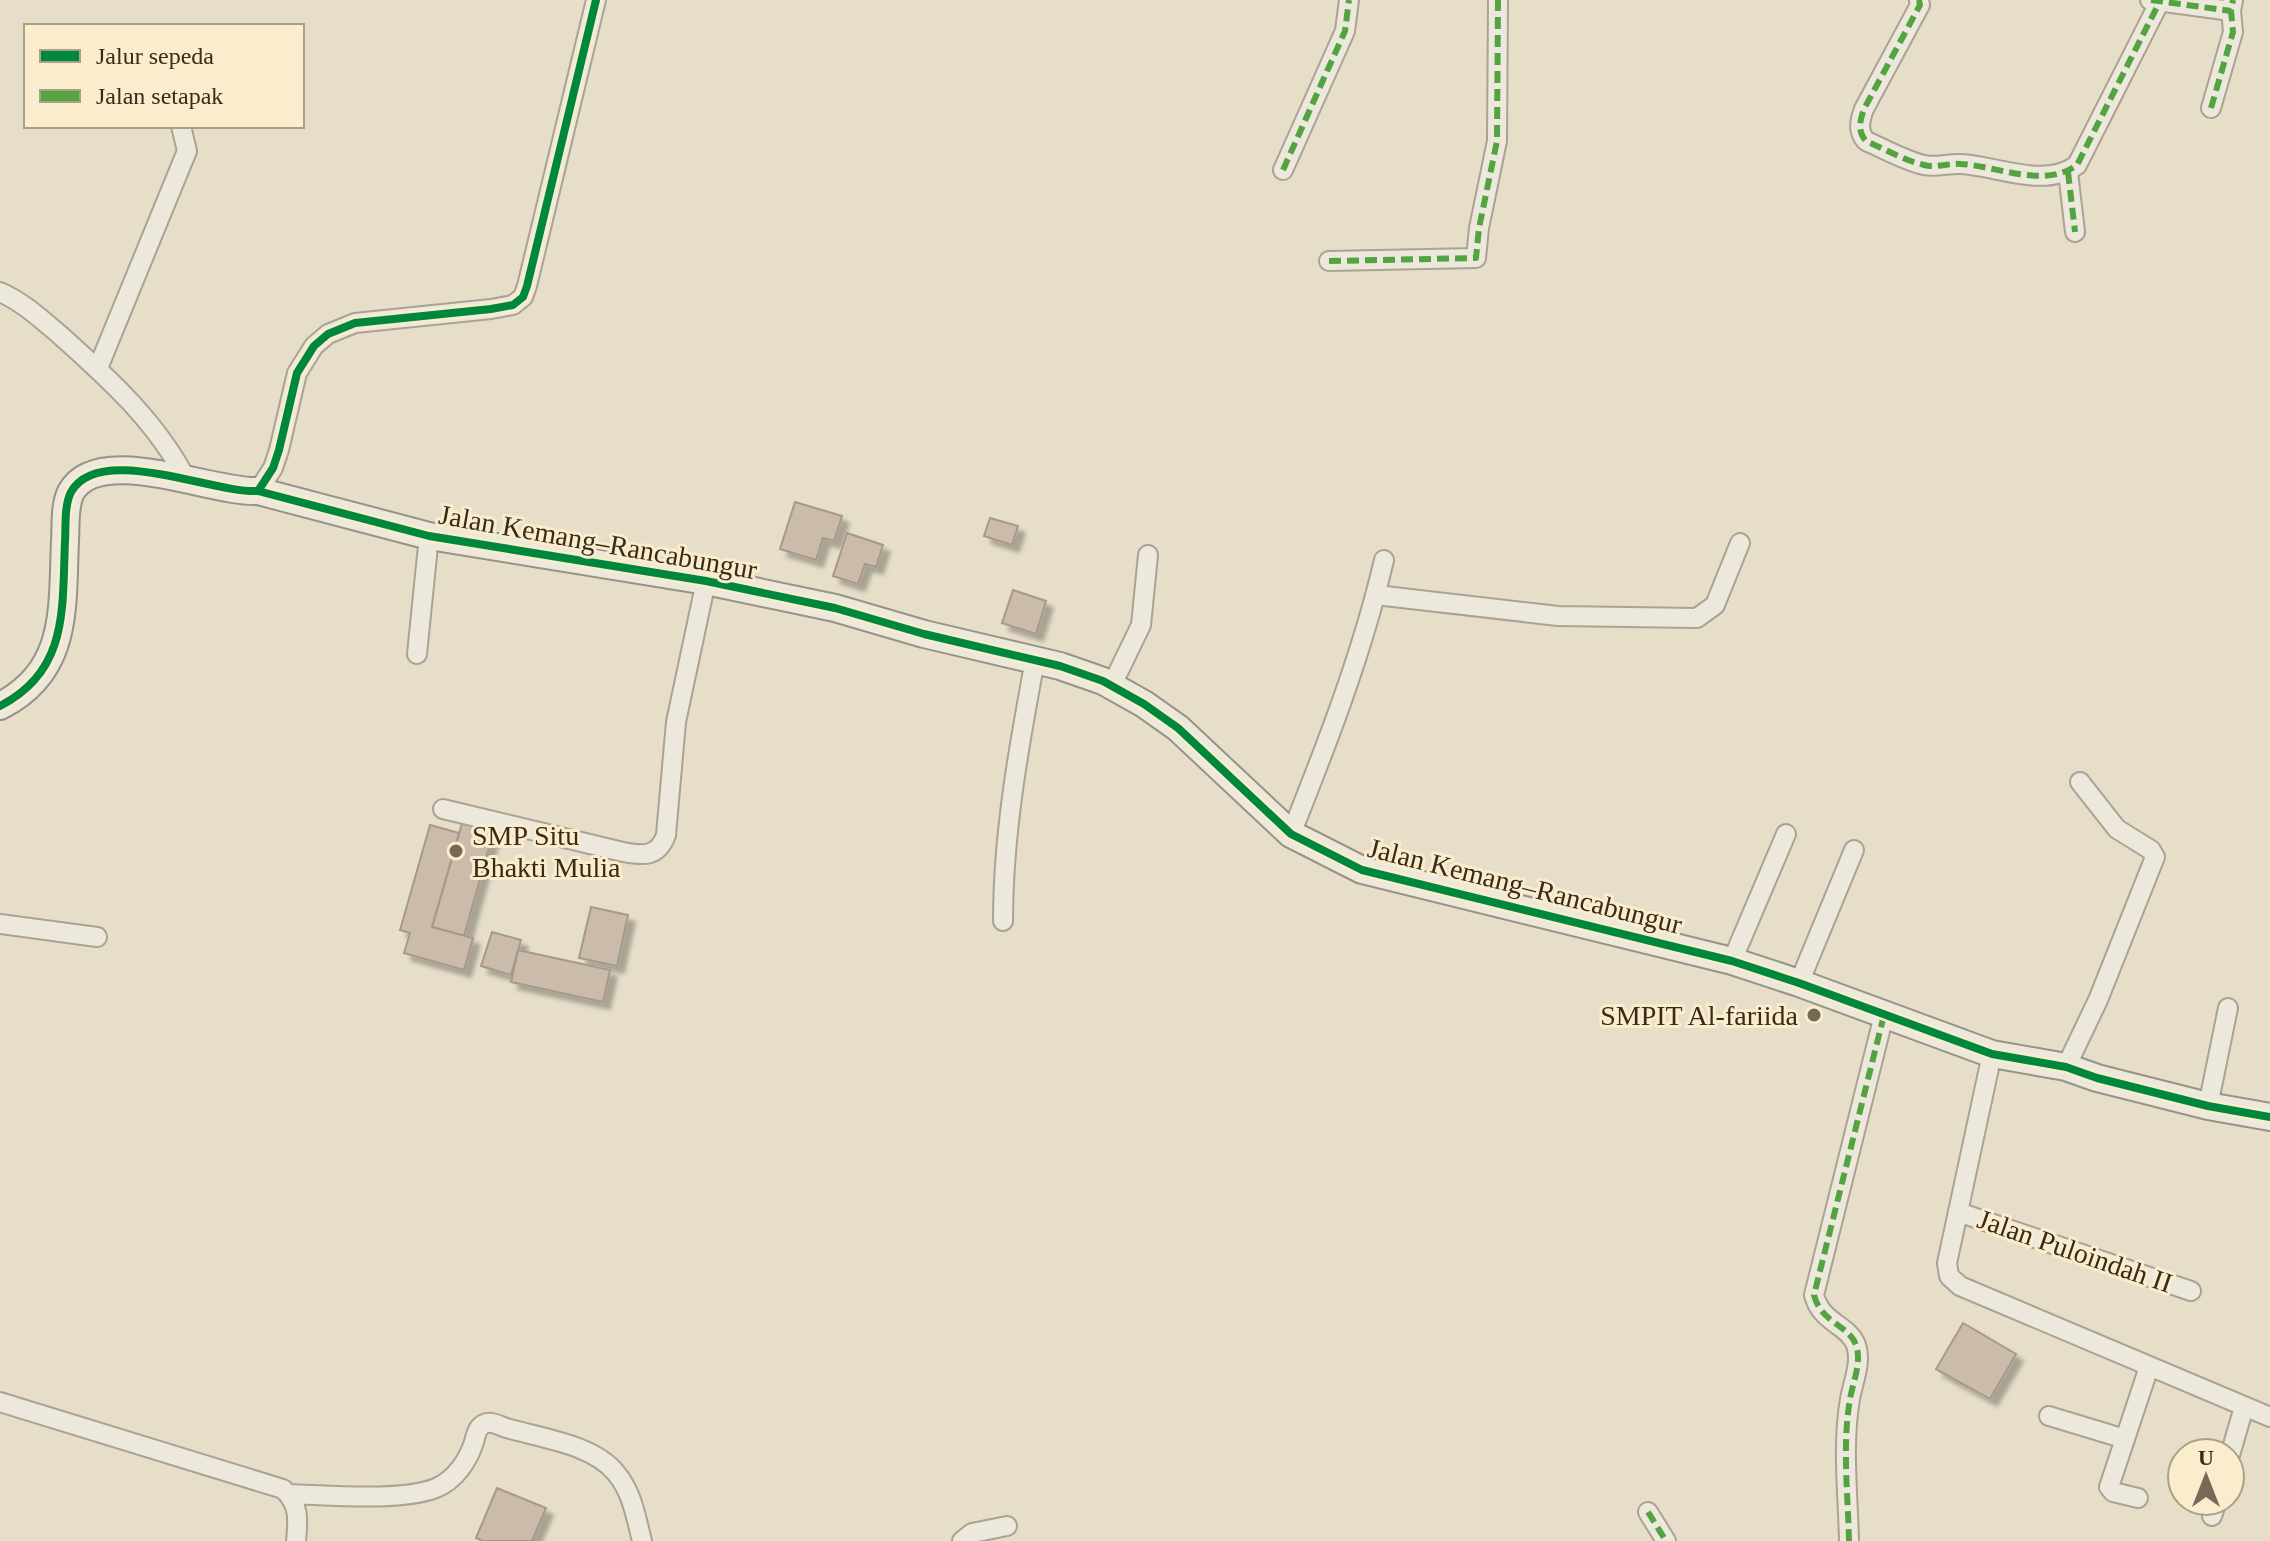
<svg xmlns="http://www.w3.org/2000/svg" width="2270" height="1541" font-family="Georgia,serif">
	<defs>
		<filter id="shadow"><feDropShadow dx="7" dy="7" stdDeviation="2" flood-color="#0004"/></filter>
	</defs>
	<rect width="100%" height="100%" fill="#e6dec9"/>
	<g fill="#cabbaa" stroke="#a69989" stroke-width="2" filter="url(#shadow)">
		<polygon points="795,502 842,516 834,541 823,538 816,560 780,549"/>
		<polygon points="990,518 1018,526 1012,545 984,536"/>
		<polygon points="847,533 883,545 876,567 865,564 858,584 833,576"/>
		<polygon points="1013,590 1046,601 1036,634 1002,623"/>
		<polygon points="465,813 496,822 464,936 432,927"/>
		<polygon points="430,825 459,833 432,927 473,938 464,970 404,953 410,933 400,930"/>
		<polygon points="591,907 628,915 617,966 579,958"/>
		<polygon points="492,932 521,940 511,975 481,966"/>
		<polygon points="518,950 610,970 603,1002 511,982"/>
		<polygon points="1963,1323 2016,1354 1990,1399 1936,1369"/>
		<polygon points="497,1488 546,1508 532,1541 483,1541 476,1538"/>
	</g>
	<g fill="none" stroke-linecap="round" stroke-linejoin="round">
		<g stroke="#aba293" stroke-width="22">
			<g id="street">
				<path d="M1919 0 1920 5 1864 109C1860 120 1857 131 1866 141 1885 149 1903 160 1924 165 1936 168 1949 163 1961 164 1998 166 2044 189 2077 165L2159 3"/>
				<polyline points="2150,0 2231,11"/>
				<polyline points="2211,108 2233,32 2231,11 2233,0"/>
				<polyline points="1283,170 1345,31 1349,0"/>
				<polyline points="2068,172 2075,232"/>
				<polyline points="1329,261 1476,258 1479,228 1497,141 1498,0"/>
				<path d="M0 292C23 302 41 319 60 335 108 378 156 421 186 479"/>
				<polyline points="98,368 187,151 181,126"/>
				<polyline points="258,491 273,468 279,450 297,373 314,346 328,334 355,323 491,309 513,305 523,297 527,286 596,0"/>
				<polyline points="1376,595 1558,616 1697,618 1715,605 1740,543"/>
				<polyline points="417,654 429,536"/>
				<polyline points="1112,685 1141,625 1148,555"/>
				<path d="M443 809 623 852C644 856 658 857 666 835L676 722 706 581"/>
				<path d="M1291 834C1327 744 1362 654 1384 560"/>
				<path d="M1003 921C1003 833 1019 746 1035 660"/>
				<polyline points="0,924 97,937"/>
				<polyline points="1732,961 1786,834"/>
				<polyline points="1799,983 1854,850"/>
				<polyline points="1992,1054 1947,1263 1949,1276 1960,1286 2270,1417"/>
				<polyline points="2066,1067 2098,1000 2155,857 2151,850 2117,829 2080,782"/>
				<polyline points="2208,1106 2228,1008"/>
				<polyline points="1958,1212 2191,1291"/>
				<path d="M0 1402 283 1489C300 1504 298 1521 296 1541"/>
				<polyline points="2049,1416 2125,1439"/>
				<polyline points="2230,1455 2244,1407"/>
				<path d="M289 1494C328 1495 401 1502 436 1488 455 1480 468 1461 474 1442 476 1436 476 1430 481 1426 490 1418 500 1427 510 1429 542 1438 594 1445 616 1473 632 1492 636 1517 642 1541"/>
				<polyline points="2138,1498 2113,1492 2109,1487 2149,1367"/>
				<polyline points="1648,1512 1666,1541"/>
				<polyline points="2212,1516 2217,1501"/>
				<polyline points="962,1541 972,1533 1007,1526"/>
				<path d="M1849 1541C1848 1494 1842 1446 1850 1399 1853 1382 1862 1362 1856 1345 1849 1325 1821 1323 1814 1295L1884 1015"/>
			</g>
		</g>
		<g stroke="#9a9283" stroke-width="30">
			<path id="secondary" d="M0 706C69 671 62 608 65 541 66 526 64 506 71 492 99 442 214 494 258 491L429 536 706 581 835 608 924 634 1060 666 1103 681 1144 704 1178 728 1291 834 1362 870 1732 961 1799 983 1992 1054 2066 1067 2097 1078 2208 1106 2270 1117"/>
		</g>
		<use href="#street" stroke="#ede8dc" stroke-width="18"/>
		<use href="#secondary" stroke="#ede8dc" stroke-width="26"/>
		<g stroke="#53a440" stroke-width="6" stroke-dasharray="12 6" stroke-linecap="butt">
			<path d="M1919 0 1920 5 1864 109C1860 120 1857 131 1866 141 1885 149 1903 160 1924 165 1936 168 1949 163 1961 164 1998 166 2044 189 2077 165L2159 3"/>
			<polyline points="2151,0 2231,11"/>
			<polyline points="2211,108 2233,32 2231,11 2233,0"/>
			<polyline points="1283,170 1345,31 1349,0"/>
			<polyline points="2068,172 2075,232"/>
			<polyline points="1329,261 1476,258 1479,228 1497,141 1498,0"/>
			<polyline points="1648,1512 1666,1541"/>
			<path d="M1849 1541C1848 1494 1842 1446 1850 1399 1853 1382 1862 1362 1856 1345 1849 1325 1821 1323 1814 1295L1884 1015"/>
		</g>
		<g stroke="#f9edcd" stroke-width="13">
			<g id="cycleway">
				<polyline points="258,491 273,468 279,450 297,373 314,346 328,334 355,323 491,309 513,305 523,297 527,286 596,0"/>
				<path d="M0 706C69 671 62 608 65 541 66 526 64 506 71 492 99 442 214 494 258 491L429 536 706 581 835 608 924 634 1060 666 1103 681 1144 704 1178 728 1291 834 1362 870 1732 961 1799 983 1992 1054 2066 1067 2097 1078 2208 1106 2270 1117"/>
			</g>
		</g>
		<use href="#cycleway" stroke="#00873e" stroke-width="8"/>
	</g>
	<g fill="#766957" stroke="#f9edcd" stroke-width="3">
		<circle cx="456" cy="851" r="8"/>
		<circle cx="1814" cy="1015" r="8"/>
	</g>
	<g text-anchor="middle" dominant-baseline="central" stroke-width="6" stroke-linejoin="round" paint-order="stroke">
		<g font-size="28" fill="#392a1a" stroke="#f9edcd">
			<text transform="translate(598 542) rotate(10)">Jalan Kemang–Rancabungur</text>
			<text transform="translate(1525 886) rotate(14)">Jalan Kemang–Rancabungur</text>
			<text transform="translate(2075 1251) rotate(19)">Jalan Puloindah II</text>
		</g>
		<g font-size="28" fill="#392a1a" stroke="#f9edcd" text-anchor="start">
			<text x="472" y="835">SMP Situ<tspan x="472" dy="32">Bhakti Mulia</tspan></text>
			<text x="1798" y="1015" text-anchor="end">SMPIT Al-fariida</text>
		</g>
	</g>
	<rect x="24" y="24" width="280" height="104" fill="#f9edcd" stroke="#ac9f85" stroke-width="2"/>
	<rect x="40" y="50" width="40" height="12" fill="#00873e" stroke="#ac9f85" stroke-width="2"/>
	<text x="96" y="64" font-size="24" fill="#392a1a">Jalur sepeda</text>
	<rect x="40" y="90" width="40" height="12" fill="#53a440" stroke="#ac9f85" stroke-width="2"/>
	<text x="96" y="104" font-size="24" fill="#392a1a">Jalan setapak</text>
	<g transform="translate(2206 1477)"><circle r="38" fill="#f9edcd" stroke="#ac9f85" stroke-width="2"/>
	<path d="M0-6L14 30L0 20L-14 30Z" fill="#766957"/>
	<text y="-12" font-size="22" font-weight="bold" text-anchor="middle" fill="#392a1a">U</text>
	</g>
</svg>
